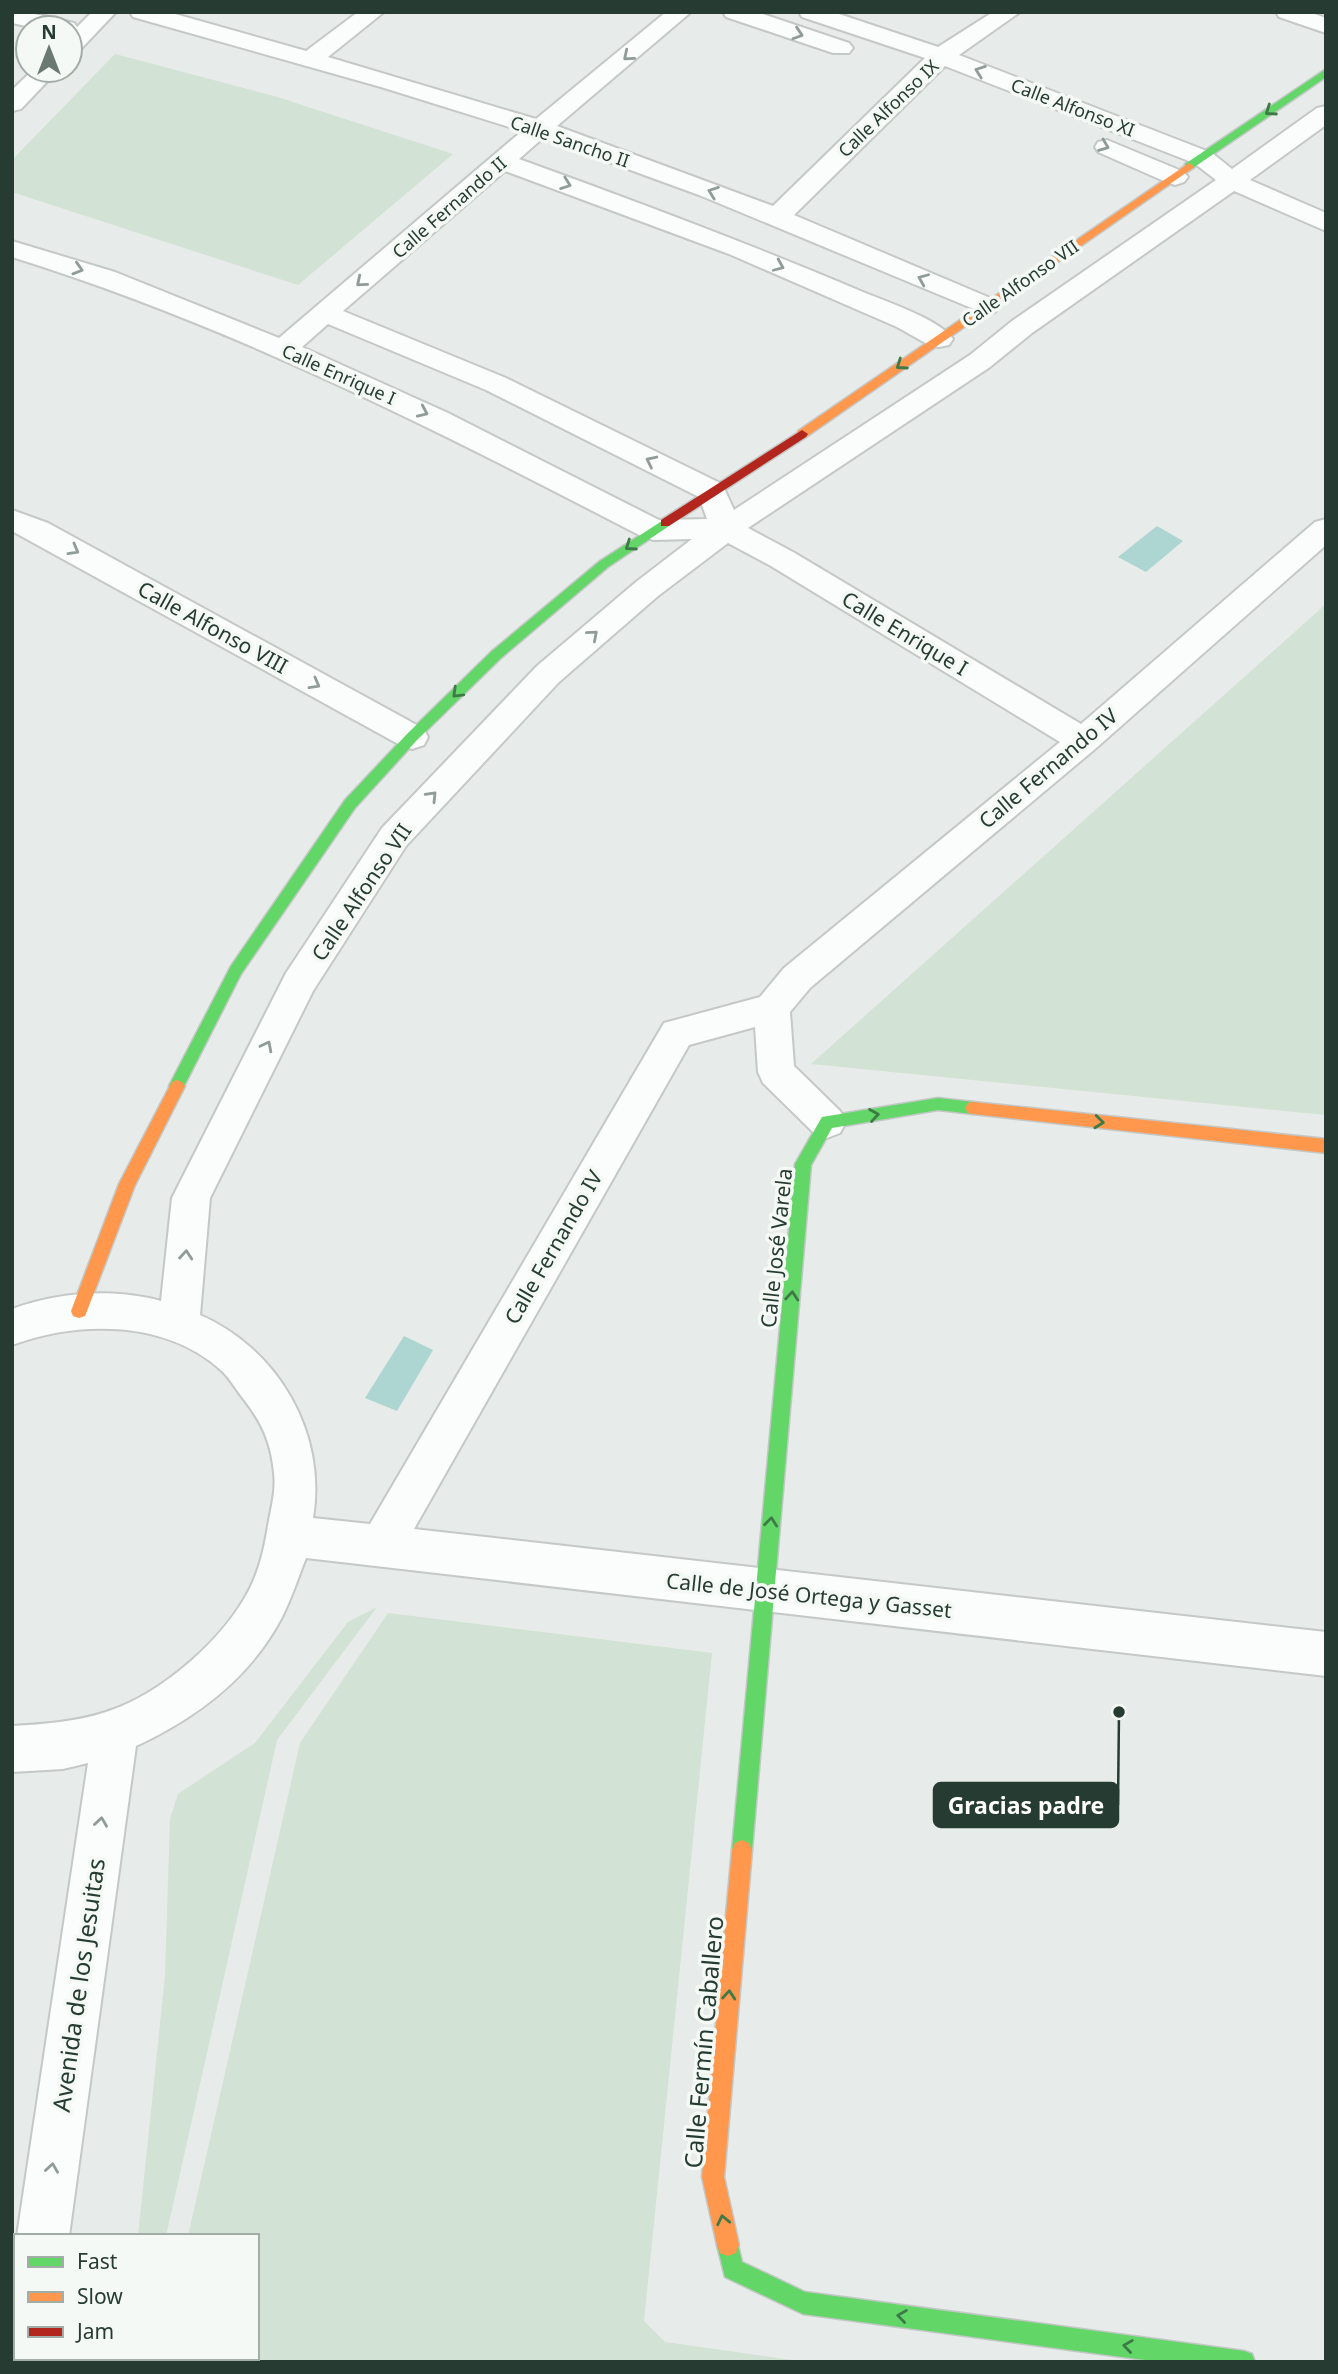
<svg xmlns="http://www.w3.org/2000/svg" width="1338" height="2374" font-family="'Noto Sans',sans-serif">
	<rect width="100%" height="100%" fill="#e7ebe9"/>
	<g fill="#d2e2d4">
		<polygon points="115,54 274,96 453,154 298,285 12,192 12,160"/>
		<polygon points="1326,604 1326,1115 811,1064"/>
		<polygon points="377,1607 277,1740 166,2236 138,2236 165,1976 170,1819 178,1794 255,1743 348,1622"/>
		<polygon points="388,1613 712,1653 644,2321 665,2342 807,2362 160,2362 161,2358 257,2358 257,2236 188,2236 300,1743"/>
	</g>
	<g fill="#add5d1">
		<polygon points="1157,526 1183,541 1146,572 1118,557"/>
		<polygon points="404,1336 433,1350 397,1411 365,1398"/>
	</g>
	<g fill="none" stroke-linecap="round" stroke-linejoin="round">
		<g stroke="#c4c8c6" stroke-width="4">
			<g id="street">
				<path d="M12 12C33 12 54 18 74 23L77 27 92 12H116L78 52 70 54V28H35L12 23Z"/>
				<path d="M130 12H168L306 51 358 12H384L328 57 536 119 666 12H691L557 126 773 206 925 58 802 17 799 12H833L938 47 993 12H1020L959 55 1212 153 1232 169 1317 108 1326 106V125L1250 180 1326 213V231L1234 191 1032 333 990 367 748 528 793 552 1081 724 1315 522 1326 519V545L1095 749 810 988 790 1012 794 1066 840 1111 846 1122 840 1133 827 1138 814 1133 763 1083 758 1072 755 1027 689 1045 414 1529 1326 1632V1676L306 1558C298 1578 291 1600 281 1619 249 1679 196 1718 136 1746L69 2236H17L88 1763 63 1769 12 1772V1726C45 1724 75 1722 106 1712 161 1695 226 1638 251 1586 261 1565 265 1544 269 1520 272 1505 276 1489 274 1473 271 1441 261 1421 242 1397 235 1388 230 1379 223 1372 168 1320 79 1320 12 1345V1309C59 1292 113 1288 161 1301L172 1198 286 973 382 828 537 666 636 582 692 539 654 540 643 537C438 431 234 326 12 257V241L115 272 279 338 522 131 381 87 133 17ZM945 66 1194 163 1216 180 1012 321 970 355 734 510 722 484 506 378 343 311 505 171 729 254 897 327 929 345 939 347 949 345 953 339C939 319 887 302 863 292 750 244 635 201 519 159L543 138 699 195 986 314 995 312 999 306 995 300 794 215ZM328 324 486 390 699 497 707 519 659 520 448 413 302 347ZM728 543 771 566 1060 742 784 968 760 997 664 1023 370 1524 313 1518C327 1433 278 1349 200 1315L210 1198 313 991 406 846 559 682 658 596Z"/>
				<polygon points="723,12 757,12 849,43 853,48 849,53 833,53 726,17"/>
				<polygon points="1276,12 1309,12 1326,18 1326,33 1279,17"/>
				<polygon points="33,70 58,70 21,109 12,111 12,90"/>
				<polygon points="1107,140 1184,172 1188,177 1184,182 1175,185 1166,182 1098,152 1095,147 1098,142"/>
				<polygon points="12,510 48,523 424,729 428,737 424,745 412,749 400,745 12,531"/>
				<polygon points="16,2335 16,2358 52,2358 52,2362 12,2362 12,2336"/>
			</g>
		</g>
		<g stroke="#c3c8c6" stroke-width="3">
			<g id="fast">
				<polygon points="1326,69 1326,77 1193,168 1185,168 1185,164"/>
				<polygon points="665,519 669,520 669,526 608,567 501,658 417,740 355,808 241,974 182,1090 172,1090 169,1086 231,966 345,800 407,734 491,652 600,561"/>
				<polygon points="938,1098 973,1102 978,1103 981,1108 978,1113 973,1114 938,1110 832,1128 811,1165 752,1850 749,1857 742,1860 735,1857 732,1850 795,1164 822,1117"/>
				<polygon points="728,2234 736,2237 742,2262 805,2292 1244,2351 1252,2354 1255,2362 1160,2362 803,2314 725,2277 717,2245 720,2237"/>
			</g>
		</g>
		<g stroke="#c3c8c6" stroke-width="3">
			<g id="slow">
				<polygon points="1189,163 1194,166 1193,168 806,437 798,437 798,431"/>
				<polygon points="177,1080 182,1082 185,1086 135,1185 87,1311 85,1316 79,1318 73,1316 71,1311 119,1184 172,1082"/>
				<polygon points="973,1102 1326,1139 1326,1153 973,1114 968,1113 965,1108 968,1103"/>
				<polygon points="742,1840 749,1843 752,1850 724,2177 739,2245 736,2253 728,2256 720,2253 717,2245 702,2177 732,1850 735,1843"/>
			</g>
		</g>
		<g stroke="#c3c8c6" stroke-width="3">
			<polygon id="jam" points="802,430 808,434 806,437 669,526 661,526 661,520"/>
		</g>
		<use href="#street" fill="#fbfcfc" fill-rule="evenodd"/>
		<use href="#fast" fill="#63d668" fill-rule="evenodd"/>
		<use href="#slow" fill="#ff974d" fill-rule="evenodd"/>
		<use href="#jam" fill="#b3261e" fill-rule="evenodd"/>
	</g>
	<defs><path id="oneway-chevron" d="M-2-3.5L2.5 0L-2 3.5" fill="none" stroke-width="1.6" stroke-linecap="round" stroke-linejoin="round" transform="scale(1.75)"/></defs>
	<g stroke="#909c97">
		<use href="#oneway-chevron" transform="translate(798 34) rotate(18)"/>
		<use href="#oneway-chevron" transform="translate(628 56) rotate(140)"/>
		<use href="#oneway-chevron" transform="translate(980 71) rotate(-160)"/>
		<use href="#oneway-chevron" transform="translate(1104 146) rotate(21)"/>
		<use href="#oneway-chevron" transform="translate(566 184) rotate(20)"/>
		<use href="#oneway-chevron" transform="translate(713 192) rotate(-160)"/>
		<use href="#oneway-chevron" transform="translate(779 266) rotate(23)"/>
		<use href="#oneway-chevron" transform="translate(78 269) rotate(17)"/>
		<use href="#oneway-chevron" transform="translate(923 279) rotate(-157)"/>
		<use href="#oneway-chevron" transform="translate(361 282) rotate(140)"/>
		<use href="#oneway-chevron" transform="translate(423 412) rotate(24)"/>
		<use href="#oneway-chevron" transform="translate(651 461) rotate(-154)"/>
		<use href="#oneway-chevron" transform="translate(74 550) rotate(29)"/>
		<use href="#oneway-chevron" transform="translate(593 635) rotate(-41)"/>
		<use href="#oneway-chevron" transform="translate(315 684) rotate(29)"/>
		<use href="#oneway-chevron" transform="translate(432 796) rotate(-46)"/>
		<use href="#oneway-chevron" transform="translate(267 1046) rotate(-63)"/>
		<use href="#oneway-chevron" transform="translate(186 1255) rotate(-85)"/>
		<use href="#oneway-chevron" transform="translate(101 1822) rotate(-82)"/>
		<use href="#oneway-chevron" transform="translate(52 2168) rotate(-82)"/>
	</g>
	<g stroke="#3e7a48">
		<use href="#oneway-chevron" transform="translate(1270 111) rotate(145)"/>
		<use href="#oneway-chevron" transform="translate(901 365) rotate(145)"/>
		<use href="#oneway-chevron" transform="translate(630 546) rotate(145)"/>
		<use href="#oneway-chevron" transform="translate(457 693) rotate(136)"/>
		<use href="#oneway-chevron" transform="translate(874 1115) rotate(-9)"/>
		<use href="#oneway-chevron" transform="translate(1099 1122) rotate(6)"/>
		<use href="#oneway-chevron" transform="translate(792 1296) rotate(-85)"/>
		<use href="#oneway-chevron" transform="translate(771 1522) rotate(-84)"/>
		<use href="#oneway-chevron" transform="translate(729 1995) rotate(-85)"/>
		<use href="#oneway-chevron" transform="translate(723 2220) rotate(-102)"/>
		<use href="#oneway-chevron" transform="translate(902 2316) rotate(-172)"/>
		<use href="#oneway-chevron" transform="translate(1128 2346) rotate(-172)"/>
	</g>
	<g text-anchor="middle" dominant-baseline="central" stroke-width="7" stroke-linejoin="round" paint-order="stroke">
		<g font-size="18" fill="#263c32" stroke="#f5f9f6">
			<text transform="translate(1073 107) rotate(21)">Calle Alfonso XI</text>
			<text transform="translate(888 108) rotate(-44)">Calle Alfonso IX</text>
			<text transform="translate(570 141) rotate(19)">Calle Sancho II</text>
			<text transform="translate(449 207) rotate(-41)">Calle Fernando II</text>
			<text transform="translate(1020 283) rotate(-35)">Calle Alfonso VII</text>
			<text transform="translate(339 374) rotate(24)">Calle Enrique I</text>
		</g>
		<g font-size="21" fill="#263c32" stroke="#f5f9f6">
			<text transform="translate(213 627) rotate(29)">Calle Alfonso VIII</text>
			<text transform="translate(905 633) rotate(31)">Calle Enrique I</text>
			<text transform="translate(1048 768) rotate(-40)">Calle Fernando IV</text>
			<text transform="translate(361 892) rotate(-56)">Calle Alfonso VII</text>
			<text transform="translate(553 1247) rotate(-60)">Calle Fernando IV</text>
			<text transform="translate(776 1248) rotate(-84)">Calle José Varela</text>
			<text transform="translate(809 1595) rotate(6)">Calle de José Ortega y Gasset</text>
		</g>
		<g font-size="24" fill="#263c32" stroke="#f5f9f6">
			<text transform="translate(78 1985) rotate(-82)">Avenida de los Jesuitas</text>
			<text transform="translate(703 2042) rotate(-85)">Calle Fermín Caballero</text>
		</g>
	</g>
	<path fill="none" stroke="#263c32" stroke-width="2.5" d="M1119 1712L1118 1805"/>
	<circle fill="#263c32" stroke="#f5f9f6" stroke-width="2.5" cx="1119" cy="1712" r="7"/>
	<rect fill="#263c32" stroke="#263c32" stroke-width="2.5" x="934" y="1783" width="184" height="44" rx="7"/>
	<g font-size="23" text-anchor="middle" font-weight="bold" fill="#fff">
		<text x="1026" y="1814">Gracias padre</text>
	</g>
	<rect width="1338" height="2374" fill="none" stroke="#263c32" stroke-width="28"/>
	<rect x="14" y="2234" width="245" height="126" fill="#f5f9f6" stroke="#a2ada8" stroke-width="2"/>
	<rect x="28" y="2257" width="35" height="10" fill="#63d668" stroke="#a2ada8" stroke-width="2"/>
	<text x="77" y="2269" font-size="21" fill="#263c32">Fast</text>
	<rect x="28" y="2292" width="35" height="10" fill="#ff974d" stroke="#a2ada8" stroke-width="2"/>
	<text x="77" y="2304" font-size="21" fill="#263c32">Slow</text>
	<rect x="28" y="2327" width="35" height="10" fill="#b3261e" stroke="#a2ada8" stroke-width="2"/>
	<text x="77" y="2339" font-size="21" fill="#263c32">Jam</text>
	<g transform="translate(49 49)"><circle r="33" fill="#f5f9f6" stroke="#a2ada8" stroke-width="2"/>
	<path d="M0-5L12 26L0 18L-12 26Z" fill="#6a7972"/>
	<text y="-10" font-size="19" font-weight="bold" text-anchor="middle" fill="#263c32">N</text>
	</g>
</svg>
